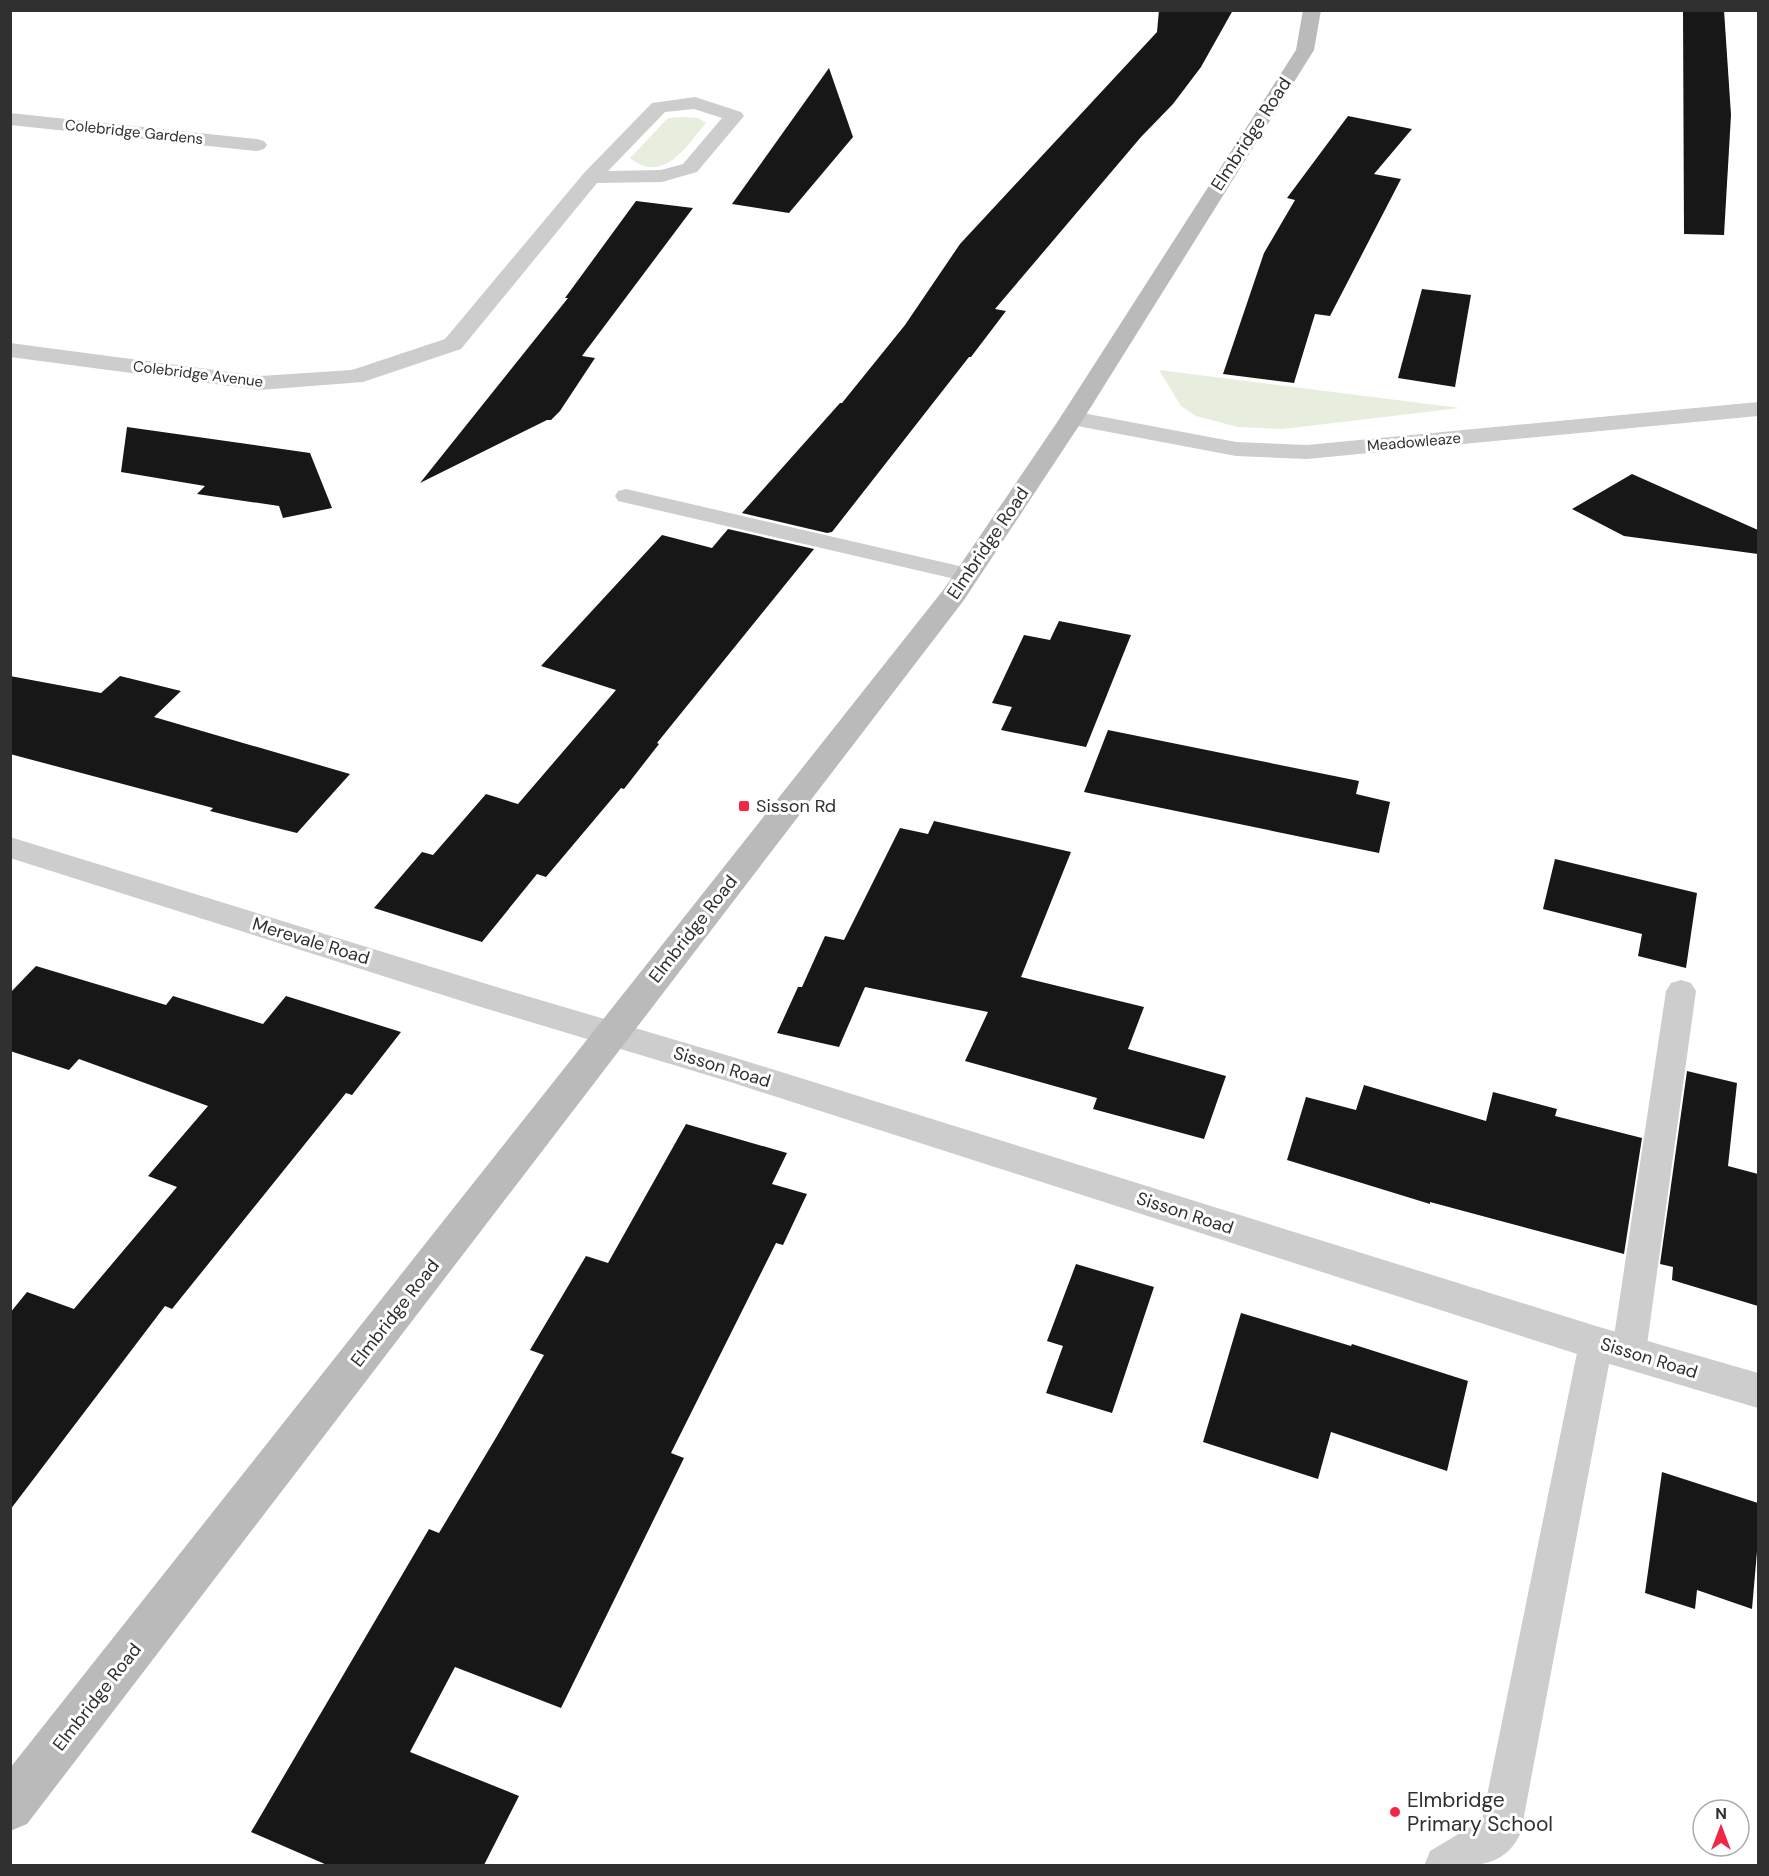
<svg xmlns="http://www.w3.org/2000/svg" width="1769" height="1876" font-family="'DM Sans',sans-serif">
	<rect width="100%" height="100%" fill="#fff"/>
	<g fill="#e7eedd">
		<path d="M684 117 698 118 706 123C686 146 664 185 630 158L668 118Z"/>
		<polygon points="1159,370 1460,408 1283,429 1238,427 1196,416 1181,406"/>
	</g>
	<g fill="#171717">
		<polygon points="1159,10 1233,10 1201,67 1173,104 1141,137 995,309 1006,311 971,357 969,357 832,532 827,533 742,513 840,403 842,403 905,325 960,244 1157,32"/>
		<polygon points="1683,10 1724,10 1731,115 1724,235 1684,234"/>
		<polygon points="829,68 853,137 789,213 732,204"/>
		<polygon points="1348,116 1412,129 1374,174 1401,179 1330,316 1315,314 1294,383 1223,374 1264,253 1295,200 1287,198"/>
		<polygon points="636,201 693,208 582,356 595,358 560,411 551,420 547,420 420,483 568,298 565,298"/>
		<polygon points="1422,289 1471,295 1455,387 1398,378"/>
		<polygon points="127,427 310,453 332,508 283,518 279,506 197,494 205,486 121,472"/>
		<polygon points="1632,474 1758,530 1758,554 1624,536 1572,509"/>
		<polygon points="728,529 814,549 657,743 659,744 624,789 621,788 546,877 537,874 482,942 374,908 422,852 433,855 486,794 518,804 616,690 541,666 662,535 712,548"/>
		<polygon points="1059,621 1131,635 1086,747 1001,730 1012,707 992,703 1024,635 1050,640"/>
		<polygon points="10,676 101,693 120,676 181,691 154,717 350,774 297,833 210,811 213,808 10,754"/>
		<polygon points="1108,730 1359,781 1356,794 1390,802 1379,853 1084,792"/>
		<polygon points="934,821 1071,852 1021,977 1144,1007 1128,1049 1226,1076 1204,1139 1093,1109 1097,1098 965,1061 988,1012 865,987 839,1047 777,1033 798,987 802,987 825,936 844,940 900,828 928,834"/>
		<polygon points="1555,859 1697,893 1686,968 1638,956 1642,934 1543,909"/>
		<polygon points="36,966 166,1005 173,996 263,1024 286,996 401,1032 352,1095 346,1093 172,1309 165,1306 10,1510 10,1313 27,1292 74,1309 177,1187 148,1176 208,1106 79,1059 69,1070 10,1051 10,993"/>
		<polygon points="1687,1071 1737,1083 1728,1166 1758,1174 1758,1306 1672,1280 1673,1267 1660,1264"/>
		<polygon points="1364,1085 1486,1121 1493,1092 1557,1109 1555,1116 1642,1138 1624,1254 1430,1202 1430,1204 1287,1160 1306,1097 1356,1110"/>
		<polygon points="686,1124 787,1153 772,1184 807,1194 783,1245 776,1243 671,1453 684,1458 561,1708 455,1667 410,1752 519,1796 484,1865 327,1865 251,1832 429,1529 439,1533 497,1436 544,1355 530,1350 586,1256 608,1263"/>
		<polygon points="1076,1264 1154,1287 1112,1413 1046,1393 1063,1346 1047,1341"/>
		<polygon points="1241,1313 1351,1346 1352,1344 1468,1381 1447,1471 1331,1432 1318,1479 1203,1442"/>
		<polygon points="1662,1472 1758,1503 1758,1540 1752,1609 1697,1590 1695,1609 1645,1593"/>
	</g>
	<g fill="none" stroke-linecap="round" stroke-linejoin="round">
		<g fill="#cdcdcd" fill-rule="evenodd">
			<polygon points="626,489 968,568 976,570 980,575 976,580 968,582 618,501 615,496 618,491"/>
			<path d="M1681 980 1691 983 1696 991 1646 1352 1641 1362 1629 1367 1617 1362 1612 1352 1613 1343 1521 1832C1504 1873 1462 1866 1424 1866L1430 1851 1482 1820 1579 1343 1584 1333 1596 1328 1608 1333 1613 1343 1666 991 1671 983Z"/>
		</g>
		<g fill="#cdcdcd" fill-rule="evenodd">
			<path d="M695 97 741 112 744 116 697 172 662 182 597 183 461 349 363 382 260 390 10 357V343L260 376 352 370 445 339 584 173 652 103ZM694 109 722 118 683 164 661 170 608 171 665 112Z"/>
			<polygon points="10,113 257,139 264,141 267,145 264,149 257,151 10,125"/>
			<polygon points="1758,402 1758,416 1307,459 1236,456 1072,425 1063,423 1060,418 1063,413 1072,411 1236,442 1307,445"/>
			<polygon points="10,837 503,989 733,1057 1596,1326 1758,1373 1758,1408 1596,1360 727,1081 484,1008 10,858"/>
		</g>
		<polygon fill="#bababa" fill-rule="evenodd" points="1303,10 1321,10 1314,50 1084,418 964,600 27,1824 10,1831 10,1768 944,589 1060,418 1296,50"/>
	</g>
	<g fill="#f22744" stroke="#fff" stroke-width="2">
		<rect x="738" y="800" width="12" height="12" rx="3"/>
		<circle cx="1395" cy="1812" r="6"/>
	</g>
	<g text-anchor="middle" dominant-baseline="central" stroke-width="6" stroke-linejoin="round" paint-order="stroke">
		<g font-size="15" fill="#303030" stroke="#fff">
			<text transform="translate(134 132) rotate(6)">Colebridge Gardens</text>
			<text transform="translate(198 374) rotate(7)">Colebridge Avenue</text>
			<text transform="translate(1414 442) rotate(-5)">Meadowleaze</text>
		</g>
		<g font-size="18" fill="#303030" stroke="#fff">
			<text transform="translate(1251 134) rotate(-57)">Elmbridge Road</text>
			<text transform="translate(988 543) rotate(-56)">Elmbridge Road</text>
			<text transform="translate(693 929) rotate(-52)">Elmbridge Road</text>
			<text transform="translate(311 941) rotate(17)">Merevale Road</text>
			<text transform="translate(722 1067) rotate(17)">Sisson Road</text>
			<text transform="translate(1185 1213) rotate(18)">Sisson Road</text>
			<text transform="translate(395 1313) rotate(-52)">Elmbridge Road</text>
			<text transform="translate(1649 1358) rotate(17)">Sisson Road</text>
			<text transform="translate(97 1697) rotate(-52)">Elmbridge Road</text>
		</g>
		<g font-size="18" fill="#303030" stroke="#fff" text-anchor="start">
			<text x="756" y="806">Sisson Rd</text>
		</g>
		<g font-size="21" fill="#303030" stroke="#fff" text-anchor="start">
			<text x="1407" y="1800">Elmbridge<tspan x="1407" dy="24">Primary School</tspan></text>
		</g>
	</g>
	<rect width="1769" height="1876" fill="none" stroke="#303030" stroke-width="24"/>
	<g transform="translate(1721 1828)"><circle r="28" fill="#ffffff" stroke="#acacac" stroke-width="1.5"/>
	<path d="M0-4.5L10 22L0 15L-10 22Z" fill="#f22744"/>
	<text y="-9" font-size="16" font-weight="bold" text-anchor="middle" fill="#303030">N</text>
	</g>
</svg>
